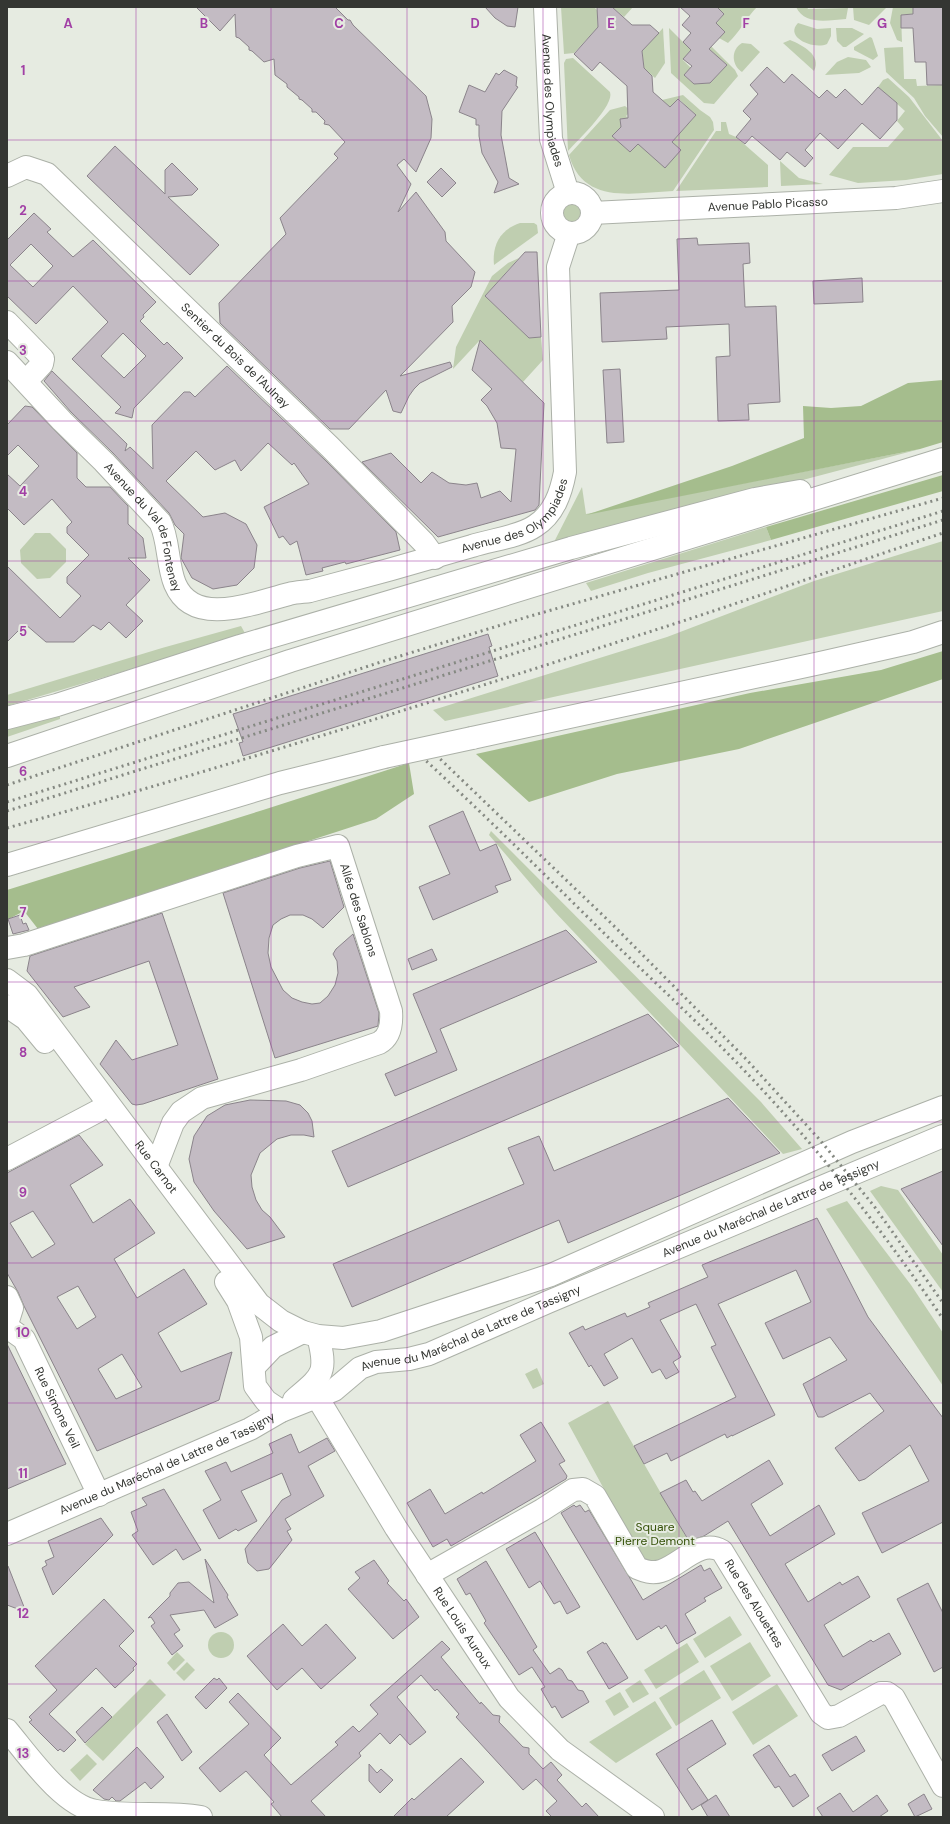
<svg xmlns="http://www.w3.org/2000/svg" width="950" height="1824" font-family="'DM Sans',sans-serif">
	<rect width="100%" height="100%" fill="#e6ebe1"/>
	<g fill="#bfceb0">
		<polygon points="561,7 594,7 597,10 598,27 574,53 564,54"/>
		<polygon points="612,7 633,7 624,17"/>
		<path d="M717 7H757C746 18 740 32 728 43L719 38 725 32 716 24 724 14Z"/>
		<path d="M796 7H807L808 9 848 8 846 19C829 20 805 26 796 7Z"/>
		<polygon points="853,7 887,7 869,25 854,20"/>
		<polygon points="893,7 913,7 913,14 901,15 902,42 897,40 890,23"/>
		<path d="M798 23 817 29 831 28V36L827 44C813 50 784 37 798 23Z"/>
		<polygon points="663,28 665,63 655,78 644,68 642,51"/>
		<polygon points="669,28 691,50 683,60 691,68 684,75 694,84 710,83 727,65 709,49 711,46 735,70 738,76 714,104 704,103 671,73"/>
		<polygon points="836,28 852,28 864,34 846,47 843,47 837,41"/>
		<polygon points="870,37 872,38 878,56 873,60 854,50 854,47"/>
		<path d="M790 40C802 45 822 55 814 71L783 43Z"/>
		<path d="M742 43 751 44 760 52 742 72C732 66 730 50 742 43Z"/>
		<polygon points="903,47 904,79 916,79 917,86 943,85 943,137 925,116 914,98 886,72 884,48"/>
		<polygon points="848,57 866,60 871,67 859,73 825,75 837,62"/>
		<path d="M573 58 610 92C615 105 578 140 568 151L564 63 566 59Z"/>
		<polygon points="888,78 909,97 943,141 943,174 906,180 858,183 829,175 853,147 888,147 904,129 897,121 905,111 878,87 883,80"/>
		<path d="M683 95 700 110 710 117 713 122 714 130 673 191C633 193 583 205 569 155L610 110 625 106 631 111 626 116 628 118 620 119 621 127 612 136 630 152 638 144 672 142 696 115 679 99 670 107 662 100Z"/>
		<polygon points="721,122 726,122 729,134 736,137 768,165 768,187 676,191 716,131 721,131"/>
		<polygon points="780,161 799,178 823,184 781,186"/>
		<circle cx="572" cy="213" r="11"/>
		<path d="M520 223H534L537 225 538 233 494 265C492 245 500 230 520 223Z"/>
		<polygon points="519,258 485,296 529,338 541,337 543,360 523,382 480,340 453,369 456,347 492,276 508,263"/>
		<polygon points="920,449 552,546 582,487 586,514"/>
		<polygon points="766,527 771,540 648,573 591,591 586,583"/>
		<polygon points="35,533 50,533 66,549 66,562 50,578 37,579 21,563 20,550"/>
		<polygon points="943,541 943,611 445,721 433,710 667,637 814,581"/>
		<polygon points="241,626 246,635 7,706 7,695 162,648"/>
		<polygon points="60,714 60,719 7,737 7,728"/>
		<polygon points="491,831 761,1102 802,1149 783,1154 554,911 489,835"/>
		<polygon points="881,1186 898,1190 943,1255 943,1292 870,1191"/>
		<polygon points="847,1201 911,1285 943,1333 943,1386 826,1209"/>
		<polygon points="537,1368 544,1384 533,1389 525,1374"/>
		<path d="M608 1401 690 1544C674 1554 660 1568 641 1557L568 1423Z"/>
		<polygon points="730,1616 742,1635 705,1658 693,1639"/>
		<circle cx="221" cy="1645" r="13"/>
		<polygon points="750,1642 771,1676 732,1701 710,1666"/>
		<polygon points="687,1643 699,1662 656,1689 644,1670"/>
		<polygon points="177,1652 185,1660 174,1671 167,1663"/>
		<polygon points="187,1662 195,1670 184,1681 176,1673"/>
		<polygon points="704,1670 721,1698 676,1726 659,1698"/>
		<polygon points="150,1679 166,1695 103,1761 85,1744"/>
		<polygon points="640,1680 649,1694 633,1703 625,1690"/>
		<polygon points="777,1684 798,1716 753,1745 732,1712"/>
		<polygon points="620,1692 629,1707 614,1716 605,1701"/>
		<polygon points="655,1701 672,1728 616,1763 589,1742"/>
		<polygon points="87,1754 97,1764 80,1781 70,1770"/>
	</g>
	<g fill="#a5bd8d">
		<polygon points="943,380 943,442 920,449 586,515 732,466 804,438 803,406 831,408 861,406 908,383"/>
		<polygon points="943,475 943,491 771,540 766,527"/>
		<polygon points="943,651 943,679 739,749 617,774 529,802 476,754 750,693 881,670"/>
		<polygon points="409,763 414,794 376,819 38,929 24,911 7,920 7,890 263,810"/>
	</g>
	<g fill="#c3bbc3" stroke="#8b848b" fill-rule="evenodd">
		<polygon points="196,7 335,7 348,20 350,20 353,25 426,96 432,119 431,138 416,172 404,159 397,165 411,184 398,212 416,192 445,232 446,241 475,272 471,287 452,306 453,322 400,376 450,362 452,367 420,383 414,389 409,396 401,413 393,411 386,390 349,429 330,429 220,323 219,303 286,234 280,218 338,158 334,154 345,142 329,125 324,124 325,121 316,112 312,112 312,109 302,100 299,99 299,97 287,87 287,84 275,75 274,59 264,62 252,51 249,50 249,47 239,38 236,37 235,14 220,31"/>
		<polygon points="485,7 518,7 515,27 507,26 495,18"/>
		<polygon points="597,7 612,7 632,25 650,25 659,33 642,51 644,68 652,76 653,92 670,107 678,99 696,115 672,142 681,150 665,168 638,144 630,152 612,136 621,127 620,119 628,118 627,86 600,62 592,71 574,54 598,27"/>
		<polygon points="680,7 717,7 724,14 716,23 725,32 709,49 727,65 710,83 694,84 684,75 692,66 683,59 691,50 683,42 691,33 682,25 690,16"/>
		<polygon points="913,7 943,7 943,85 927,85 926,62 915,62 913,28 901,28 901,15 913,14"/>
		<polygon points="767,67 784,83 792,74 819,98 827,90 836,98 845,89 862,105 878,87 897,103 897,120 880,139 862,123 838,149 820,133 805,150 813,158 805,167 787,152 780,160 752,136 745,144 736,137 751,119 743,111 758,94 750,85"/>
		<polygon points="504,70 517,77 516,86 518,87 502,111 501,135 509,178 519,184 494,193 498,182 482,153 479,136 479,125 476,125 476,119 459,112 469,85 485,92 496,73 499,75"/>
		<polygon points="115,146 165,194 165,170 172,163 198,189 192,195 168,197 219,245 190,275 87,176"/>
		<polygon points="441,168 456,183 442,197 427,182"/>
		<path d="M34 213 51 229 47 232 73 257 93 240 156 302 143 315 144 317 140 321 164 345 167 342 183 358 134 408 132 418 115 413 121 407 72 359 108 322 73 286 36 324 7 296V240ZM31 244 53 266 33 287 10 265ZM123 333 146 356 124 378 101 356Z"/>
		<polygon points="697,238 698,245 749,243 750,263 743,264 745,307 776,306 780,402 748,404 749,420 718,421 716,357 730,356 729,324 666,327 667,339 602,342 600,293 679,290 677,239"/>
		<polygon points="525,252 537,252 541,337 529,338 485,296"/>
		<polygon points="862,278 863,302 814,304 813,281"/>
		<polygon points="480,340 544,403 539,505 535,510 438,537 362,462 391,453 421,483 432,472 449,483 466,485 477,483 481,498 500,491 511,502 516,449 501,448 497,423 487,406 481,400 492,389 472,370"/>
		<polygon points="227,366 326,461 396,532 400,550 346,564 345,562 322,568 323,571 306,575 297,541 290,545 283,536 279,538 264,507 309,484 294,463 292,465 268,443 241,471 235,460 215,470 196,451 166,481 203,517 225,513 246,524 257,545 254,568 237,585 213,589 192,578 181,558 184,534 175,525 169,513 113,453 71,412 44,381 52,371 127,444 125,451 130,447 153,469 152,425 184,392 190,392 195,397"/>
		<polygon points="620,369 624,442 607,443 603,370"/>
		<polygon points="25,406 32,407 77,453 77,478 86,487 110,487 128,506 128,524 143,538 146,558 128,558 150,580 126,605 143,621 126,638 109,622 101,630 93,625 74,642 46,642 25,624 7,642 7,566 60,618 81,596 67,583 67,577 89,555 67,533 67,527 72,522 52,499 24,525 7,508 7,474 20,486 39,466 18,445 7,456 7,425"/>
		<polygon points="488,634 492,646 489,647 498,676 243,756 239,743 243,742 233,714"/>
		<polygon points="463,811 480,851 496,844 511,880 495,886 498,892 433,920 419,887 450,874 429,826"/>
		<polygon points="330,861 344,907 323,928 312,919 303,915 290,915 281,919 273,925 269,938 268,953 271,967 283,990 292,998 302,1002 312,1004 320,1003 328,996 335,985 338,973 337,961 333,954 336,949 353,934 379,1013 378,1026 275,1058 223,893 300,868"/>
		<polygon points="162,913 218,1079 143,1104 136,1105 132,1104 100,1064 116,1040 132,1060 178,1045 149,961 74,987 90,1007 63,1017 27,971 30,956"/>
		<polygon points="20,915 23,924 26,923 29,930 13,934 8,919"/>
		<polygon points="566,930 597,962 440,1029 457,1070 395,1096 385,1074 437,1052 413,994"/>
		<polygon points="432,949 437,960 412,970 408,959"/>
		<polygon points="648,1014 679,1046 348,1187 332,1151"/>
		<polygon points="728,1098 780,1153 568,1243 559,1220 352,1307 333,1264 524,1184 508,1148 539,1136 554,1171"/>
		<polygon points="250,1100 286,1101 300,1105 308,1113 312,1121 314,1137 304,1135 291,1135 277,1139 260,1153 251,1175 252,1187 256,1200 262,1210 270,1217 285,1237 247,1249 214,1211 194,1182 189,1159 194,1136 207,1116 225,1105"/>
		<path d="M79 1135 103 1165 70 1185 93 1223 130 1199 155 1233 114 1259 137 1298 184 1269 207 1304 158 1333 181 1372 232 1352 219 1400 97 1451 24 1306 18 1292 7 1273V1173ZM33 1211 55 1244 32 1258 10 1223ZM78 1286 96 1317 77 1329 57 1297ZM122 1354 142 1387 116 1399 98 1369Z"/>
		<polygon points="943,1171 943,1246 901,1189"/>
		<polygon points="817,1218 868,1317 943,1418 943,1522 882,1553 862,1513 929,1481 910,1445 865,1479 859,1481 835,1448 884,1411 870,1393 823,1417 818,1417 803,1384 847,1360 830,1337 783,1359 765,1323 811,1302 796,1270 718,1304 775,1415 732,1436 732,1435 727,1438 725,1434 671,1461 667,1453 644,1464 634,1446 736,1397 711,1347 716,1345 696,1304 660,1320 681,1357 673,1362 679,1372 666,1379 660,1369 652,1373 632,1338 604,1354 618,1378 604,1386 591,1365 589,1367 569,1333 583,1326 585,1330 625,1313 627,1317 650,1307 648,1303 708,1277 702,1265"/>
		<polygon points="7,1344 66,1464 7,1489"/>
		<polygon points="541,1422 565,1461 559,1464 567,1476 566,1479 451,1546 447,1539 433,1547 407,1503 430,1489 445,1514 482,1492 483,1494 536,1461 520,1435"/>
		<polygon points="291,1434 299,1453 327,1438 335,1451 308,1466 324,1496 285,1519 291,1529 287,1531 292,1540 269,1569 257,1571 248,1563 245,1549 282,1500 291,1495 282,1473 241,1491 257,1521 238,1531 236,1529 219,1539 203,1510 221,1500 205,1471 226,1462 231,1472 273,1453 269,1444"/>
		<polygon points="769,1460 783,1484 751,1504 770,1536 819,1505 835,1534 785,1564 808,1602 840,1582 842,1585 858,1576 870,1597 824,1625 843,1657 871,1640 873,1642 889,1633 901,1654 841,1690 828,1685 728,1521 704,1536 689,1541 660,1493 686,1480 693,1492 695,1491 702,1501"/>
		<polygon points="164,1489 201,1550 183,1560 176,1549 153,1565 132,1535 138,1531 131,1512 147,1505 142,1498"/>
		<polygon points="574,1505 576,1507 580,1505 585,1512 589,1510 643,1600 701,1565 704,1571 710,1568 722,1588 704,1598 706,1601 685,1614 696,1633 677,1644 666,1625 661,1629 659,1626 637,1640 561,1513"/>
		<polygon points="101,1518 113,1535 53,1595 42,1568 47,1565 45,1561 54,1557 48,1541"/>
		<polygon points="535,1532 580,1607 567,1614 560,1601 554,1604 540,1581 529,1588 506,1549"/>
		<polygon points="205,1559 228,1595 227,1597 238,1615 215,1628 204,1610 170,1615 180,1630 174,1634 183,1646 172,1655 151,1626 155,1623 151,1617 148,1618 170,1596 170,1593 178,1583 189,1582 214,1603"/>
		<polygon points="374,1560 389,1581 387,1583 404,1601 406,1599 419,1617 393,1639 348,1589 360,1578 355,1572"/>
		<polygon points="486,1561 537,1647 533,1650 550,1674 559,1668 562,1670 568,1680 572,1681 578,1690 583,1691 589,1702 562,1718 555,1706 552,1708 541,1689 545,1687 532,1667 519,1675 484,1623 486,1621 470,1593 466,1595 457,1579"/>
		<polygon points="7,1566 8,1566 26,1612 7,1605"/>
		<polygon points="928,1583 943,1613 943,1667 934,1672 897,1599"/>
		<polygon points="104,1599 134,1631 119,1646 137,1664 133,1668 134,1670 115,1688 96,1668 49,1714 76,1740 64,1752 60,1749 58,1751 29,1722 32,1720 29,1717 57,1690 35,1666"/>
		<polygon points="283,1624 302,1646 326,1624 356,1658 321,1689 302,1668 277,1690 247,1656"/>
		<polygon points="442,1641 450,1649 441,1657 480,1704 481,1702 493,1715 500,1716 499,1722 523,1747 529,1748 529,1754 543,1769 551,1762 562,1775 557,1780 582,1807 586,1803 599,1817 552,1817 546,1811 557,1801 536,1779 523,1790 456,1717 459,1714 437,1689 435,1691 421,1675 397,1697 426,1732 410,1745 400,1734 390,1744 380,1733 359,1753 361,1756 311,1801 326,1817 282,1817 271,1804 274,1802 246,1771 220,1792 199,1768 249,1724 229,1702 238,1693 281,1738 264,1755 291,1785 338,1745 335,1742 353,1726 359,1732 378,1714 370,1705"/>
		<polygon points="603,1642 604,1644 606,1643 628,1678 609,1689 587,1652"/>
		<polygon points="214,1678 217,1680 219,1678 227,1688 206,1709 195,1697"/>
		<polygon points="102,1707 112,1717 85,1743 76,1732"/>
		<polygon points="167,1714 192,1752 182,1761 157,1722"/>
		<polygon points="712,1720 726,1744 687,1769 708,1800 692,1810 656,1754"/>
		<polygon points="856,1736 865,1751 832,1771 822,1755"/>
		<polygon points="769,1745 790,1777 795,1774 809,1796 793,1807 779,1786 775,1788 753,1755"/>
		<polygon points="137,1747 164,1777 151,1789 145,1782 120,1801 116,1801 112,1797 109,1800 104,1799 93,1790"/>
		<polygon points="461,1758 484,1782 446,1817 393,1817 412,1798 414,1800"/>
		<polygon points="369,1764 377,1773 381,1769 393,1780 380,1793 369,1781"/>
		<polygon points="840,1793 853,1812 877,1795 888,1811 879,1817 823,1817 817,1808"/>
		<polygon points="924,1794 932,1809 915,1817 908,1804"/>
		<polygon points="716,1795 730,1817 708,1817 701,1805"/>
	</g>
	<g fill="none" stroke-linecap="round" stroke-linejoin="round">
		<g stroke="#acb1a8" stroke-width="24">
			<g id="minor">
				<path id="s1" d="M545 7 551 139 568 193"/>
				<path id="s2" d="M7 176 26 167 47 174 330 447 424 543 435 558"/>
				<circle cx="572" cy="213" r="20"/>
				<path id="s3" d="M592 213 896 198 943 191"/>
				<polyline points="7,322 43,359 42,364 29,378 24,379"/>
				<path id="s4" d="M7 362 62 421 104 462 160 522C169 539 167 565 175 584 194 629 256 602 289 594 296 592 303 592 310 591 364 577 418 562 472 546 490 540 519 537 535 526 554 514 561 493 565 472L558 267 569 233"/>
				<path id="s5" d="M7 948 24 945 297 856 338 846 391 1011C392 1024 390 1037 379 1043L301 1070 202 1098 181 1112 173 1123 156 1167"/>
				<polyline points="7,1159 98,1111"/>
				<polyline points="7,1297 12,1308 7,1324"/>
				<path id="s6" d="M7 1327 24 1339 99 1495"/>
				<path id="s7" d="M317 1397 396 1528 509 1698 560 1750 653 1817"/>
				<path id="s8" d="M427 1575 542 1510 573 1490 583 1489 595 1496 637 1568C644 1571 652 1574 661 1571 681 1565 700 1538 722 1551L821 1713 828 1718 839 1716 881 1693H887L894 1698 943 1786"/>
				<path d="M7 1730C28 1755 63 1806 96 1811 131 1817 167 1811 201 1817"/>
			</g>
		</g>
		<g stroke="#acb1a8" stroke-width="24">
			<g id="major">
				<path id="s9" d="M7 980 27 995 259 1304 281 1321 303 1332 318 1336 343 1338 381 1331 551 1275 852 1142 943 1107"/>
				<polyline points="7,1006 26,1019 45,1042"/>
				<polyline points="226,1282 238,1301 251,1337 255,1386 266,1401 281,1411"/>
				<polyline points="254,1367 273,1347 303,1332"/>
				<path d="M294 1400C322 1376 328 1374 318 1336"/>
				<path id="s10" d="M7 1534 250 1429 281 1411 334 1390 360 1368 376 1362 409 1359 429 1354 548 1302 943 1136"/>
			</g>
		</g>
		<g stroke="#acb1a8" stroke-width="24">
			<g id="highway">
				<polyline points="7,718 57,705 240,646 571,548 755,499 800,491"/>
				<polyline points="472,738 820,663 913,642 943,632"/>
				<polyline points="7,756 290,661 943,459"/>
				<polyline points="7,865 280,783 384,757"/>
			</g>
		</g>
		<use href="#minor" stroke="#fff" stroke-width="22"/>
		<use href="#major" stroke="#fff" stroke-width="22"/>
		<use href="#highway" stroke="#fff" stroke-width="22"/>
		<g stroke="#858982" stroke-width="3" stroke-dasharray="2 4" stroke-linecap="butt">
			<polyline points="436,755 613,925 746,1059 820,1140 874,1206 943,1303"/>
			<path d="M422 757C487 817 550 880 613 942 666 993 720 1043 769 1097 833 1167 890 1241 943 1319"/>
			<polyline points="7,785 384,661 527,617 943,498"/>
			<polyline points="7,802 943,511"/>
			<polyline points="7,811 943,520"/>
			<path d="M7 828C216 770 423 705 630 638 735 605 838 568 943 533"/>
		</g>
		<g stroke="#acb1a8" stroke-width="24" stroke-linecap="butt">
			<polyline id="highway-bridge" points="384,757 472,738"/>
		</g>
		<use href="#highway-bridge" stroke="#fff" stroke-width="22"/>
	</g>
	<path fill="none" stroke="#a13fa5" stroke-width="1" stroke-opacity="0.55" d="M136 7V1817M271 7V1817M407 7V1817M543 7V1817M679 7V1817M814 7V1817M7 140H943M7 281H943M7 421H943M7 561H943M7 702H943M7 842H943M7 982H943M7 1122H943M7 1263H943M7 1403H943M7 1543H943M7 1684H943"/>
	<g text-anchor="middle" dominant-baseline="central" stroke-width="4" stroke-linejoin="round" paint-order="stroke">
		<g font-size="12" fill="#343632" stroke="#e6ebe1">
			<text stroke="none"><textPath href="#s1" startOffset="94">Avenue des Olympiades</textPath></text>
			<text stroke="none"><textPath href="#s3" startOffset="176">Avenue Pablo Picasso</textPath></text>
			<text stroke="none"><textPath href="#s2" startOffset="305">Sentier du Bois de l'Aulnay</textPath></text>
			<text stroke="none"><textPath href="#s4" startOffset="657">Avenue des Olympiades</textPath></text>
			<text stroke="none"><textPath href="#s4" startOffset="218">Avenue du Val de Fontenay</textPath></text>
			<text stroke="none"><textPath href="#s5" startOffset="414">Allée des Sablons</textPath></text>
			<text stroke="none"><textPath href="#s9" startOffset="240">Rue Carnot</textPath></text>
			<text stroke="none"><textPath href="#s10" startOffset="834">Avenue du Maréchal de Lattre de Tassigny</textPath></text>
			<text stroke="none"><textPath href="#s10" startOffset="510">Avenue du Maréchal de Lattre de Tassigny</textPath></text>
			<text stroke="none"><textPath href="#s6" startOffset="97">Rue Simone Veil</textPath></text>
			<text stroke="none"><textPath href="#s10" startOffset="175">Avenue du Maréchal de Lattre de Tassigny</textPath></text>
			<text stroke="none"><textPath href="#s8" startOffset="430">Rue des Alouettes</textPath></text>
			<text stroke="none"><textPath href="#s7" startOffset="273">Rue Louis Auroux</textPath></text>
		</g>
		<g font-size="12" fill="#345007" stroke="#e6ebe1">
			<text x="655" y="1527">Square<tspan x="655" dy="14">Pierre Demont</tspan></text>
		</g>
	</g>
	<g font-size="13" text-anchor="middle" font-weight="bold" fill="#a13fa5" stroke="#e6ebe1" stroke-width="4" stroke-linejoin="round" paint-order="stroke">
		<text x="68" y="28">A</text>
		<text x="204" y="28">B</text>
		<text x="339" y="28">C</text>
		<text x="475" y="28">D</text>
		<text x="611" y="28">E</text>
		<text x="746" y="28">F</text>
		<text x="882" y="28">G</text>
		<text x="23" y="75">1</text>
		<text x="23" y="215">2</text>
		<text x="23" y="355">3</text>
		<text x="23" y="496">4</text>
		<text x="23" y="636">5</text>
		<text x="23" y="776">6</text>
		<text x="23" y="917">7</text>
		<text x="23" y="1057">8</text>
		<text x="23" y="1197">9</text>
		<text x="23" y="1337">10</text>
		<text x="23" y="1478">11</text>
		<text x="23" y="1618">12</text>
		<text x="23" y="1758">13</text>
	</g>
	<rect width="950" height="1824" fill="none" stroke="#343632" stroke-width="16"/>
</svg>
